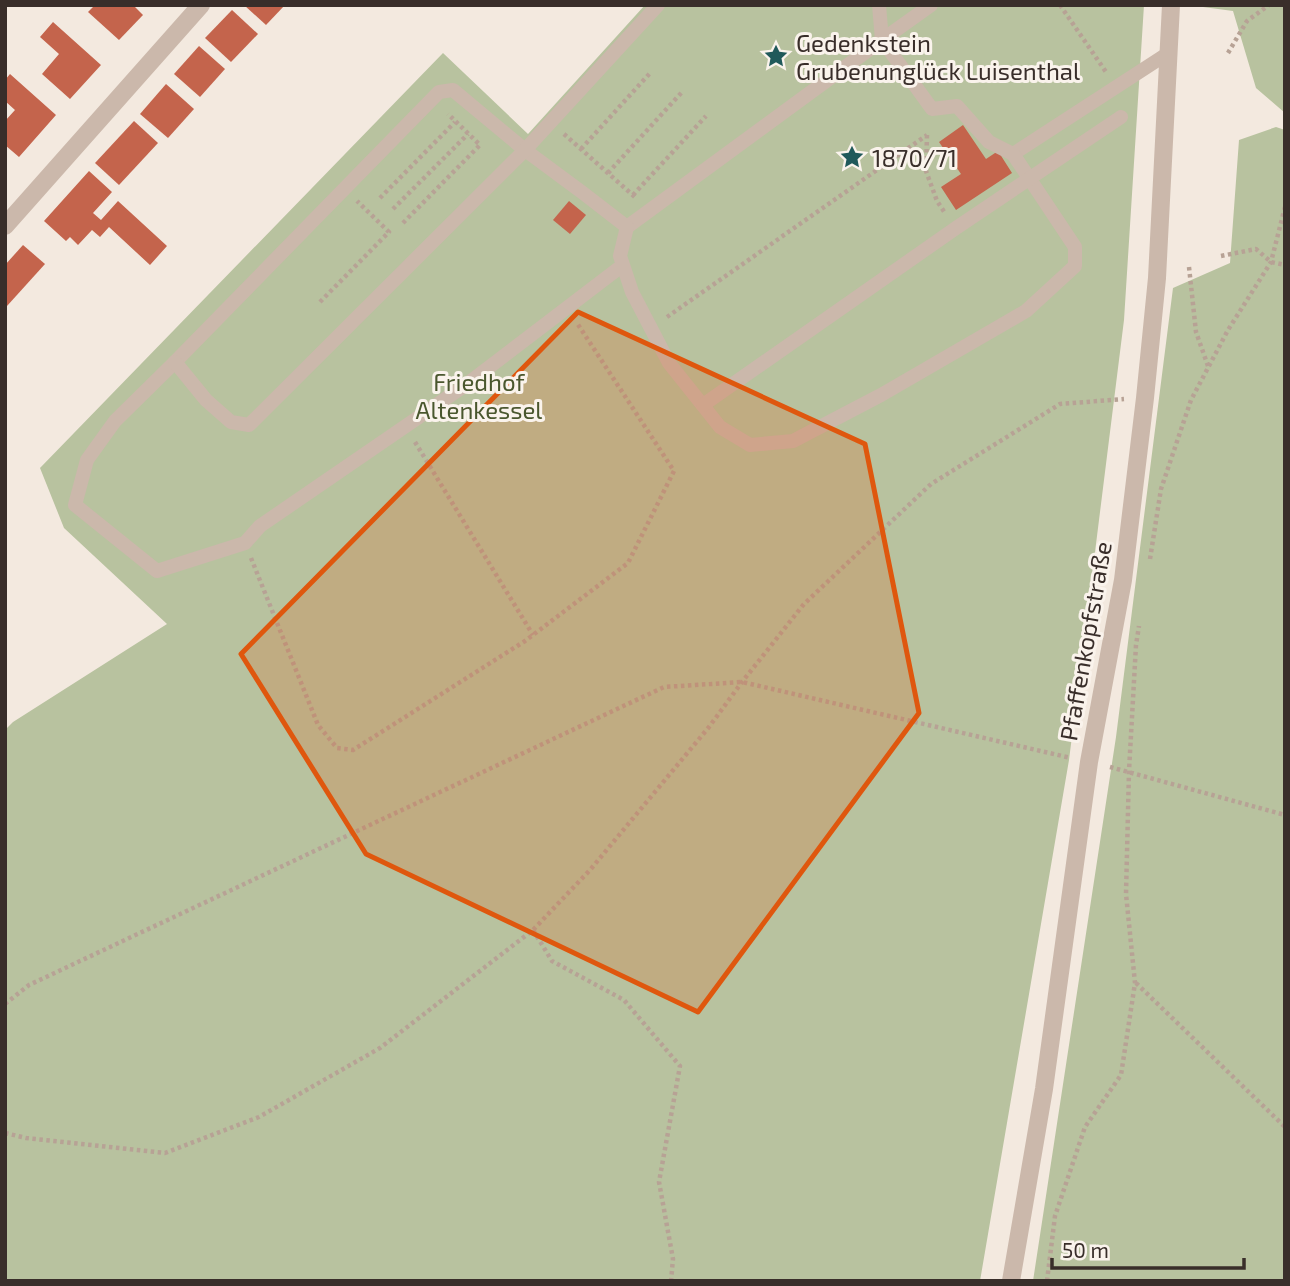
<svg xmlns="http://www.w3.org/2000/svg" width="1290" height="1286" font-family="'Exo 2',sans-serif">
	<rect width="100%" height="100%" fill="#f3e9df"/>
	<g fill="#b8c29f">
		<polygon points="645,5 1144,5 1124,320 1069,760 980,1281 5,1281 5,730 13,722 167,624 64,528 40,468 443,53 528,134"/>
		<polygon points="1202,5 1285,5 1285,113 1256,88 1233,11 1203,7"/>
		<polygon points="1276,127 1285,130 1285,1281 1033,1281 1116,737 1173,288 1230,263 1239,140"/>
	</g>
	<g fill="#c4644c">
		<polygon points="95,5 133,5 143,15 119,40 88,12"/>
		<polygon points="244,5 285,5 266,25"/>
		<polygon points="232,10 258,34 231,62 205,38"/>
		<polygon points="53,22 101,65 70,99 42,74 59,54 40,37"/>
		<polygon points="199,46 225,69 200,97 174,74"/>
		<polygon points="10,74 56,115 19,157 5,145 5,121 15,110 5,101 5,80"/>
		<polygon points="166,84 194,109 168,138 140,114"/>
		<polygon points="134,121 158,143 119,185 95,163"/>
		<polygon points="963,125 986,159 998,151 1012,173 956,210 941,187 961,174 939,142"/>
		<polygon points="89,171 112,192 93,213 101,220 118,201 167,246 150,265 109,227 100,237 92,230 78,245 70,237 66,241 44,221"/>
		<polygon points="569,201 586,215 570,234 553,220"/>
		<polygon points="23,245 45,264 7,306 5,305 5,265"/>
	</g>
	<g fill="none" stroke-linecap="round" stroke-linejoin="round">
		<g stroke="#b7a295" stroke-width="4.5" stroke-dasharray="3.5 3.5" stroke-linecap="butt">
			<polyline points="1060,5 1106,72"/>
			<polyline points="1228,53 1247,21 1269,5"/>
			<polyline points="564,134 636,198"/>
			<polyline points="927,135 926,171 937,201 945,213"/>
			<polyline points="581,149 651,72"/>
			<polyline points="608,173 682,92"/>
			<polyline points="633,195 706,116"/>
			<polyline points="380,198 455,122"/>
			<polyline points="393,209 468,134"/>
			<polyline points="403,223 480,145 448,114"/>
			<polyline points="1221,256 1256,249 1271,262 1285,265"/>
			<polyline points="1189,267 1196,332 1208,366"/>
			<polyline points="320,302 389,232 357,201"/>
			<polyline points="667,317 927,135"/>
			<polyline points="415,442 533,635"/>
			<polyline points="251,558 318,725 337,748 353,750 525,641 628,563 674,471 577,323"/>
			<polyline points="1150,559 1161,489 1191,400 1228,330 1271,262 1285,207"/>
			<polyline points="1110,767 1285,815"/>
			<polyline points="533,930 552,961 624,1000 680,1066 659,1182 673,1259 671,1281"/>
			<polyline points="1136,983 1285,1127"/>
			<polyline points="5,1004 29,985 664,687 742,682 1071,758"/>
			<polyline points="5,1133 26,1138 165,1153 259,1117 380,1048 533,930 590,870 709,727 742,682 804,604 931,484 1060,404 1124,399"/>
			<polyline points="1047,1281 1055,1216 1085,1127 1121,1075 1135,983 1126,894 1129,771 1136,645 1139,626"/>
		</g>
		<g stroke="#cbb8ab" stroke-width="14">
			<polyline points="1013,154 1170,52"/>
			<polyline points="627,227 882,40 931,5"/>
			<polyline points="623,265 467,384 260,526 245,543 157,571 75,505 87,460 115,421 175,362 439,92 453,90 525,150 583,193 627,227 620,256 632,292 669,363 720,427 750,445 793,441 881,395 1026,311 1075,266 1075,247 1013,154 989,142 957,106 932,109 882,40 879,5"/>
			<polyline points="175,362 206,400 231,422 249,425 525,150 658,5"/>
			<polyline points="703,405 956,228 1121,117"/>
		</g>
		<polyline stroke="#cbb8ab" stroke-width="18" points="5,226 201,5"/>
		<polyline stroke="#cbb8ab" stroke-width="18" points="1011,1281 1044,1089 1089,762 1123,580 1145,398 1157,278 1171,5"/>
	</g>
	<path fill="#df570e" fill-opacity="0.2" stroke="#df570e" stroke-width="5" stroke-linejoin="round" d="M578 312 865 444 919 713 698 1012 366 854 241 654Z"/>
	<defs>
		<g id="sight-bare" transform="scale(1.89)"><path d="M0-6L1.8-2.2L6-1.7L2.9 1.2L3.7 5.4L0 3.3L-3.7 5.4L-2.9 1.2L-6-1.7L-1.8-2.2Z" fill="#20595a" stroke="#faf3ec" stroke-width="2.5" paint-order="stroke"/></g>
	</defs>
	<g fill-rule="evenodd">
		<use href="#sight-bare" x="776" y="56"/>
		<use href="#sight-bare" x="852" y="157"/>
	</g>
	<g text-anchor="middle" dominant-baseline="central" stroke-width="6" stroke-linejoin="round" paint-order="stroke">
		<g font-size="24" fill="#392e2a" stroke="#faf3ec" text-anchor="start">
			<text x="796" y="42">Gedenkstein<tspan x="796" dy="28">Grubenunglück Luisenthal</tspan></text>
			<text x="872" y="157">1870/71</text>
		</g>
		<g font-size="24" fill="#4a572e" stroke="#faf3ec">
			<text x="479" y="381">Friedhof<tspan x="479" dy="28">Altenkessel</tspan></text>
		</g>
		<g font-size="24" fill="#392e2a" stroke="#faf3ec">
			<text transform="translate(1085 641) rotate(-80)">Pfaffenkopfstraße</text>
		</g>
	</g>
	<rect width="1290" height="1286" fill="none" stroke="#392e2a" stroke-width="14"/>
	<path d="M1052 1258v10h192v-10" fill="none" stroke="#392e2a" stroke-width="3.5"/>
	<text x="1062" y="1258" font-size="21" fill="#392e2a" stroke="#faf3ec" stroke-width="5" paint-order="stroke">50 m</text>
</svg>
